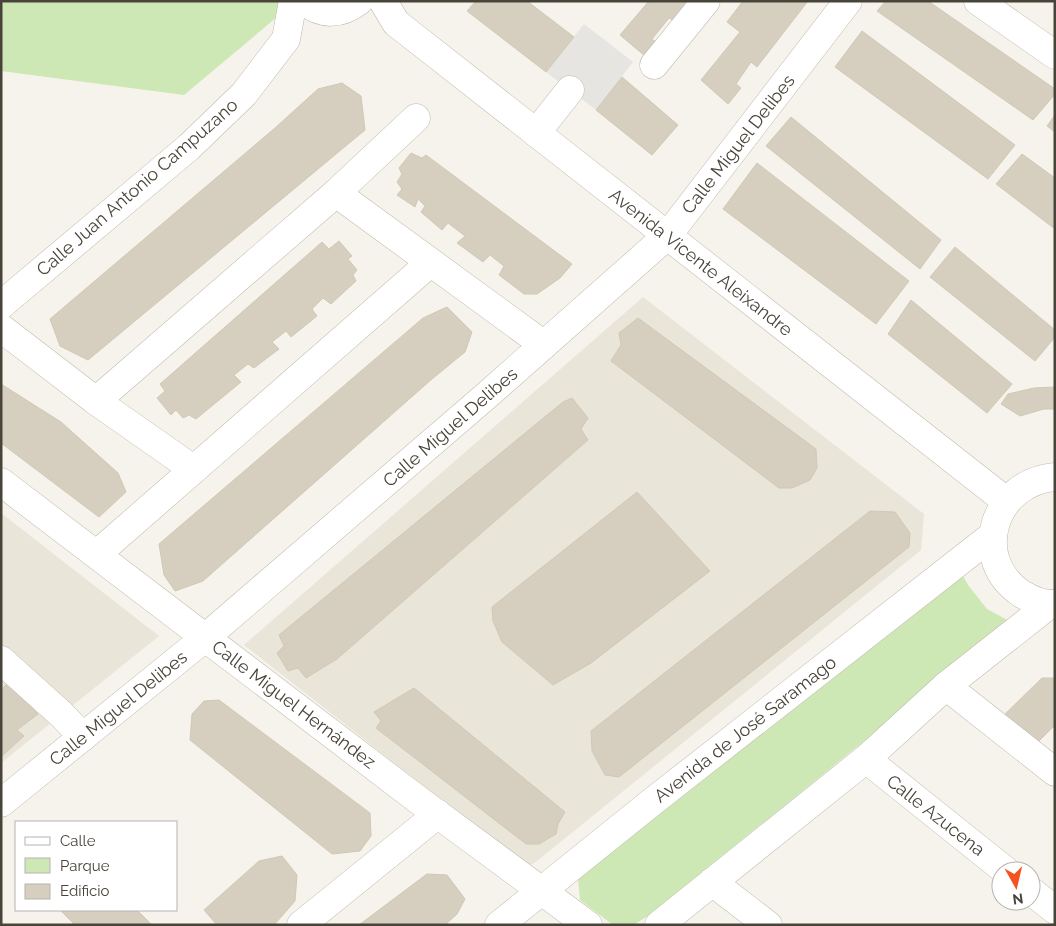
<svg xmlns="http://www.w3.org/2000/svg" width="1056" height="926" font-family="Raleway,sans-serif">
	<rect width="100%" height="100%" fill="#f5f3eb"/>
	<g fill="#e9e5d9">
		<polygon points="643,297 924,514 921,550 537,861 527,867 244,645"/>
		<polygon points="1,513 159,636 1,763"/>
	</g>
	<g fill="#cde8b5">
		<polygon points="1,1 279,1 283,12 184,95 1,71"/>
		<polygon points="958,567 968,585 987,609 1011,622 648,916 633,925 613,925 580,900 578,878"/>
	</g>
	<polygon fill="#e7e5e2" points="584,24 633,62 596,110 546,72"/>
	<g fill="#d6cfc0" stroke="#d1c8b4">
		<polygon points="476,1 527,1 574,37 546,72 467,11"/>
		<polygon points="649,1 694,1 676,22 669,18 652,39 657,43 645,56 620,35"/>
		<polygon points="743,1 808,1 757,67 751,62 736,84 741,88 728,104 701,80 740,32 727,22"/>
		<polygon points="886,1 928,1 1055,89 1055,94 1033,120 877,11"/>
		<polygon points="862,31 1015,145 988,179 835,67"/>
		<polygon points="622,77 678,125 652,155 596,110"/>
		<polygon points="342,83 361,96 365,130 88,360 60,346 50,319 275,128 318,89"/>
		<polygon points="1055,115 1055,132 1047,126"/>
		<polygon points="791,117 941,240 920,269 766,146"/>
		<polygon points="411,153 422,158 426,155 572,264 560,278 537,294 524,294 499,275 504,266 490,255 483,262 457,243 465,236 448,223 442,230 421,212 425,206 418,199 415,207 397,195 402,189 397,182 402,174 399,168"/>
		<polygon points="1022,154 1055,178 1055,229 996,184"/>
		<polygon points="757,163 909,281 876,324 723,209"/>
		<polygon points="339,241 352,256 348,259 357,270 353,275 356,281 331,304 323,298 312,309 317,316 291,337 286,331 272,342 279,349 254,368 248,364 234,375 241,382 196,419 189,415 183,418 176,410 171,415 157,398 165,391 160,384 322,242 329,249"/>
		<polygon points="955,247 1055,330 1055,337 1035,361 930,277"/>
		<polygon points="911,300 1012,384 987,413 888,334"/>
		<polygon points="447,307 472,332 465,352 432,379 203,581 175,591 164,575 159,544 423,318"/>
		<polygon points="638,318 816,449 817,468 810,480 792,488 779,488 611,361 621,345 619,333"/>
		<polygon points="1,384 61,422 118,473 126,492 99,517 1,443"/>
		<polygon points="1055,387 1055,409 1044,409 1020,416 1001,404 1008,394 1034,388"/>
		<polygon points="572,398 588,418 581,429 588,440 337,659 306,678 298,668 288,671 277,653 284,646 279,635 563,402"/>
		<polygon points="637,492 710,571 591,663 553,685 502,642 493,621 492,607"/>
		<polygon points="870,511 895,512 910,533 909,547 619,777 605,775 592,751 591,731"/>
		<polygon points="1042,678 1055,678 1055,725 1035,745 1002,717"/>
		<polygon points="7,684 38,714 17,730 24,736 3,755 1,754 1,690"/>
		<polygon points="414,688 565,812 558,824 556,834 539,844 526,844 376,728 381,721 374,712"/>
		<polygon points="219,700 370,813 371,836 360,851 332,854 190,740 192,714 204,701"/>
		<polygon points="282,856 297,875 295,901 274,925 217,925 204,910 259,861"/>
		<polygon points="427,874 447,875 465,899 457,914 445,925 359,925"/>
		<polygon points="60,910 137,910 152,925 75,925"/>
	</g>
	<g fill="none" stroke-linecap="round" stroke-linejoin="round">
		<g stroke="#c0bbad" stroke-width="29">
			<g id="minor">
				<polyline points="978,1 1055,55"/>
				<polyline points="654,65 706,1"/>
				<polyline points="536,133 570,90"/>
				<polyline points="336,193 544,345"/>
				<polyline points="1,328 96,401 193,469"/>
				<polyline points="96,401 336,193 416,118"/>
				<polyline points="97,554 430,263"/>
				<polyline points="1,660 61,714 83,737"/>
				<polyline points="946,686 1055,772"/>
				<polyline points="866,759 1006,871"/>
				<polyline points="1,803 206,637 486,396 668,235 848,1"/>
				<polyline points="712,882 768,925"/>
				<polyline points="1031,891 1055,910"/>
				<polyline points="301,925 438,814"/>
			</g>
		</g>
		<g stroke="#c0bbad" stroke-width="29">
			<g id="tertiary">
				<path d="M304 1C322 16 341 15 359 1"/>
				<polyline points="383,1 396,23 400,26 1006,501"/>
				<polyline points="1,305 189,147 244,94 286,39 293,1"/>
				<path d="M1055 477C993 482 969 559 1022 594 1032 600 1043 605 1055 604"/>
				<polyline points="1,482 421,802 588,925"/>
				<polyline points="499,925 652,802 993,535"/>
				<polyline points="659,925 866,759 946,686 1050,604"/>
			</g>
		</g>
		<use href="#minor" stroke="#fff" stroke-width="28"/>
		<use href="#tertiary" stroke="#fff" stroke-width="28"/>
	</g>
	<g text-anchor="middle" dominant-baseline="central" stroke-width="4" stroke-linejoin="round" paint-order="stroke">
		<g font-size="18" fill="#494439" stroke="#fff">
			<text transform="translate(738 144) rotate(-52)">Calle Miguel Delibes</text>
			<text transform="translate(137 187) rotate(-41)">Calle Juan Antonio Campuzano</text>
			<text transform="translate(701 262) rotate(38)">Avenida Vicente Aleixandre</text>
			<text transform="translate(450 427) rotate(-41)">Calle Miguel Delibes</text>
			<text transform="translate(294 704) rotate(37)">Calle Miguel Hernández</text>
			<text transform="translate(118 708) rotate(-39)">Calle Miguel Delibes</text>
			<text transform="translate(745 729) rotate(-38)">Avenida de José Saramago</text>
			<text transform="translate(936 815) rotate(38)">Calle Azucena</text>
		</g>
	</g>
	<rect width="1056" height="926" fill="none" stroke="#494439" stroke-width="5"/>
	<rect x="15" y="821" width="162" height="90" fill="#ffffff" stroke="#b6b4b0"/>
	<rect x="25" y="837" width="25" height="8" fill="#ffffff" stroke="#b6b4b0"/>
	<text x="60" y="846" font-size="15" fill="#494439">Calle</text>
	<rect x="25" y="858" width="25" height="15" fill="#cde8b5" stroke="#b6b4b0"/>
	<text x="60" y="871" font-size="15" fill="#494439">Parque</text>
	<rect x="25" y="884" width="25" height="15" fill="#d6cfc0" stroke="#b6b4b0"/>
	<text x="60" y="896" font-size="15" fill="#494439">Edificio</text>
	<g transform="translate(1016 886) rotate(172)"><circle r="24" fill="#ffffff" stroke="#b6b4b0"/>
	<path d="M0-4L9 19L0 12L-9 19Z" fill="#f55222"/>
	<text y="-8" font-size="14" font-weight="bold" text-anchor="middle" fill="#494439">N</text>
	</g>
</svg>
